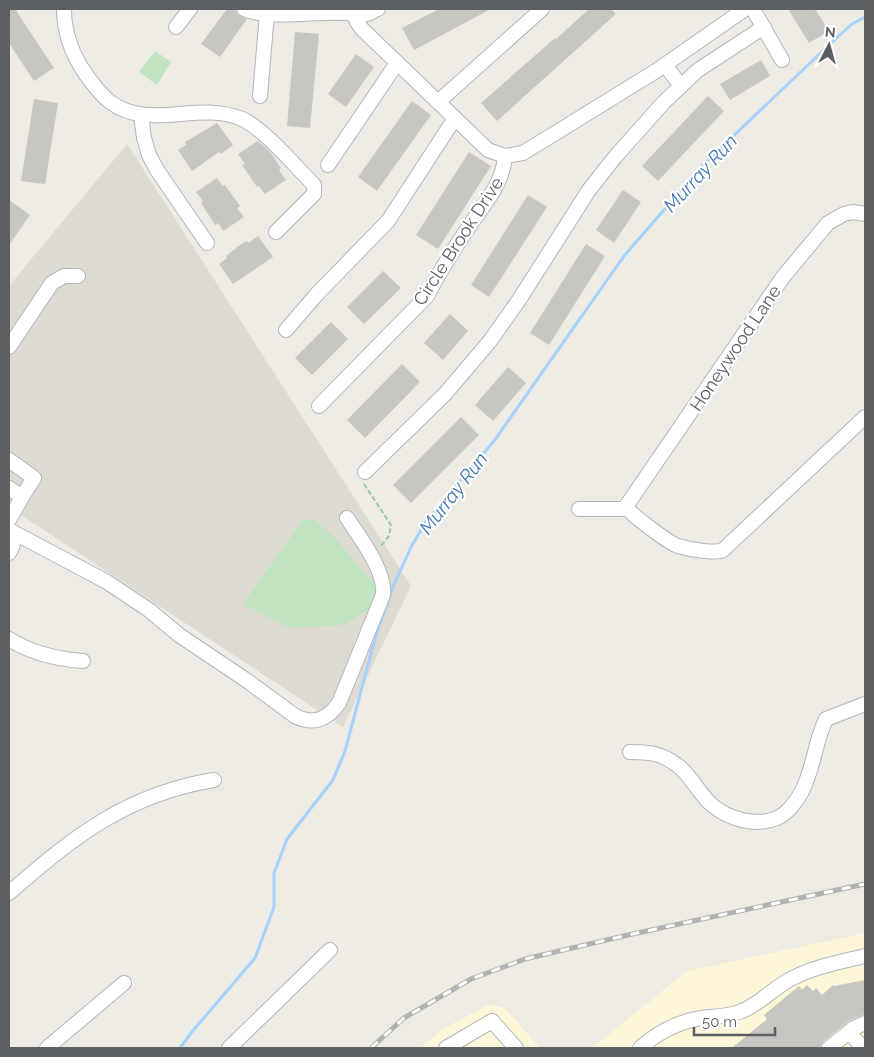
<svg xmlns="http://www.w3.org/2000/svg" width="874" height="1057" font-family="Raleway,sans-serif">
	<rect width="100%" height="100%" fill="#edebe3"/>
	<g fill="#fdf6d8">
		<polygon points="865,933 865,1048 592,1048 687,971"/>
		<polygon points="489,1004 505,1008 540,1048 420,1048 443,1029"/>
	</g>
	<polygon fill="#dddad1" points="127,144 411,586 343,727 9,507 9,286"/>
	<g fill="#c0e4c1">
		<polygon points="155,51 171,62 157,85 139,72"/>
		<polygon points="303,520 315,520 334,537 376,585 374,606 344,625 289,628 243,604"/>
	</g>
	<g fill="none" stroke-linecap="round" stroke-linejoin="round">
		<polyline stroke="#a4d2fc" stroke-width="3" points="180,1048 191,1033 255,958 274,907 274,873 287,839 333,780 345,751 376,635 393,587 411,547 427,520 494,441 624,256 704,164 830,44 852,24 865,17"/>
	</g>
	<g fill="#c8c6c0">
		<polygon points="9,9 15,9 54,68 34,81 9,43"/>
		<polygon points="227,9 235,9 238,15 247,19 220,57 201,44"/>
		<polygon points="439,9 491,9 414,50 402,28"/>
		<polygon points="589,9 611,9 616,14 497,121 481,103 555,38 556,39"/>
		<polygon points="788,9 815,9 829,31 809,43"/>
		<polygon points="295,32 319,34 310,128 287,126"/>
		<polygon points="356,54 374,67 346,107 328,94"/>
		<polygon points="761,60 770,76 730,100 720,84"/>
		<polygon points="708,96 724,111 658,181 642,166"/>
		<polygon points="34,99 58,103 45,184 21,181"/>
		<polygon points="412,101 431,115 377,191 358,177"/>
		<polygon points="217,123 233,145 221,154 219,152 192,171 178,150 186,145 185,142"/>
		<polygon points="258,141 270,152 281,168 279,170 286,180 265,194 259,186 257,187 242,165 245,164 238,154"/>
		<polygon points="469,152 491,166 438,249 416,235"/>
		<polygon points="217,178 223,186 225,185 240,206 237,208 244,217 223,231 218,223 215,225 201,203 203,201 196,192"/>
		<polygon points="623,190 641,202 614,243 596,230"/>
		<polygon points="528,195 547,207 489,297 471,285"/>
		<polygon points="9,200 30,215 9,245"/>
		<polygon points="258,236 273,257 233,284 219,264 227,258 226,256 240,245 247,241 248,243"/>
		<polygon points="586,244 605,256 549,345 530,333"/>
		<polygon points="383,271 401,288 364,324 347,307"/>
		<polygon points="450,314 468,331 443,360 424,343"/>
		<polygon points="331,322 348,339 312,375 295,358"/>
		<polygon points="402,364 420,382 365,438 347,420"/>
		<polygon points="508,367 526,383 493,421 475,405"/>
		<polygon points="461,417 479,435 411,503 393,485"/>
		<polygon points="865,980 865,1014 849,1021 824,1041 820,1048 732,1048 767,1019 764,1015 799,986 802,990 807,985 813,991 816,988 822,995 833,985 834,986"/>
	</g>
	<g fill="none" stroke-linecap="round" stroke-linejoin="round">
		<g stroke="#b3b5ba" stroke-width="16">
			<g id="minor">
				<path d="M64 9C64 34 72 55 87 76 94 85 100 94 109 101 148 132 199 100 242 119 263 128 296 167 314 185V194L276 232"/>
				<path d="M244 9C270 20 315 11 344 13 352 13 360 16 367 14 371 13 374 10 378 9"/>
				<polyline points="353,9 357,22 362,29 488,150 505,156 523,153 656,71 745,9"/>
				<polyline points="753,9 782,60"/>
				<polyline points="176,27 190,9"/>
				<polyline points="665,65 681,86"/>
				<polyline points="260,96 267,13"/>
				<polyline points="438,102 542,9"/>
				<polyline points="141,115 144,138 149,155 157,170 207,243"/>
				<polyline points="328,165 397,63"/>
				<path d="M865 214 853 212 844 214 828 223 783 277 627 505 628 509C633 516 669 543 678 546 688 549 714 554 723 550L865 417"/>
				<polyline points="286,330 317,294 388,221 455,118"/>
				<polyline points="9,347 52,283 64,276 78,276"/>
				<path d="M319 406 427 296C440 270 456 246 472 222 487 201 503 182 505 156"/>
				<polyline points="9,460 34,478 22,497"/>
				<polyline points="365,472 445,394 490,341 519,300 589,190 615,157 664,102 698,70 764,27"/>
				<polyline points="9,488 22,497 9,520"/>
				<polyline points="579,509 628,509"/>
				<path d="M9 530 107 582 149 610 179 635 249 682 295 716C313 725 327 720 339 703L383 595C386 571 360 538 347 518"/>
				<path d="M9 553C15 544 14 540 9 531"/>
				<path d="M9 639C31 653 56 659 83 661"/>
				<path d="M630 752C649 752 661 753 677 765 691 775 699 794 712 805 728 819 756 827 777 818 787 814 797 801 802 791 814 768 815 741 826 719L865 704"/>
				<path d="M9 893C73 837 127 794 214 780"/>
				<polyline points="849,1032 863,1048"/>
				<polyline points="47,1048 124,983"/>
				<polyline points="229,1048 330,950"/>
				<polyline points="446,1048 492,1021 516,1048"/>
				<path d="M640 1048C657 1033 677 1022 701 1018 715 1016 728 1017 742 1011 760 1004 772 989 789 980 812 967 840 962 865 956"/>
				<polyline points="829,1048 854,1028 865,1023"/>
			</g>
		</g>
		<polyline stroke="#99c5a8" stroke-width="2" stroke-dasharray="5 2.5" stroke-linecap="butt" points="364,484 391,525 389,536 380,547"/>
		<use href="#minor" stroke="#fff" stroke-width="14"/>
		<g stroke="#b2b2b3" stroke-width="5">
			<polyline id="rail" points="371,1048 404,1018 471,979 525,959 628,935 865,884"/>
		</g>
		<use href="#rail" stroke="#fff" stroke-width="3" stroke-dasharray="9" stroke-linecap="butt"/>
	</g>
	<g text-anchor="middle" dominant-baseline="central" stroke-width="4.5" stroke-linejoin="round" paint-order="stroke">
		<g font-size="18" fill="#5b5e63" stroke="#fff">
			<text transform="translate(458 241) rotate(-57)">Circle Brook Drive</text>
			<text transform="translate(735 348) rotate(-56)">Honeywood Lane</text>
		</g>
		<g font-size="19" font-style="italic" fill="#4477b6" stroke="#fff">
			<text transform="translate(700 173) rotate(-47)">Murray Run</text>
			<text transform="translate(453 493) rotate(-52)">Murray Run</text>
		</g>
	</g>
	<rect width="874" height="1057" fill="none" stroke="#5b5e63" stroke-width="20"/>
	<g transform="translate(829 45) rotate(6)" stroke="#ffffff" stroke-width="4" paint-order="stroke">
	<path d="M0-4L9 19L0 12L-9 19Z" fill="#5b5e63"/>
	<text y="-8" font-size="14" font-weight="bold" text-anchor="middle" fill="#5b5e63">N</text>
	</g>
	<path d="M694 1027v8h81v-8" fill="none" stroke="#5b5e63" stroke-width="2.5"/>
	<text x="702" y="1027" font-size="15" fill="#5b5e63" stroke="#ffffff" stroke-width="4" paint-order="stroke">50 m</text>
</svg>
